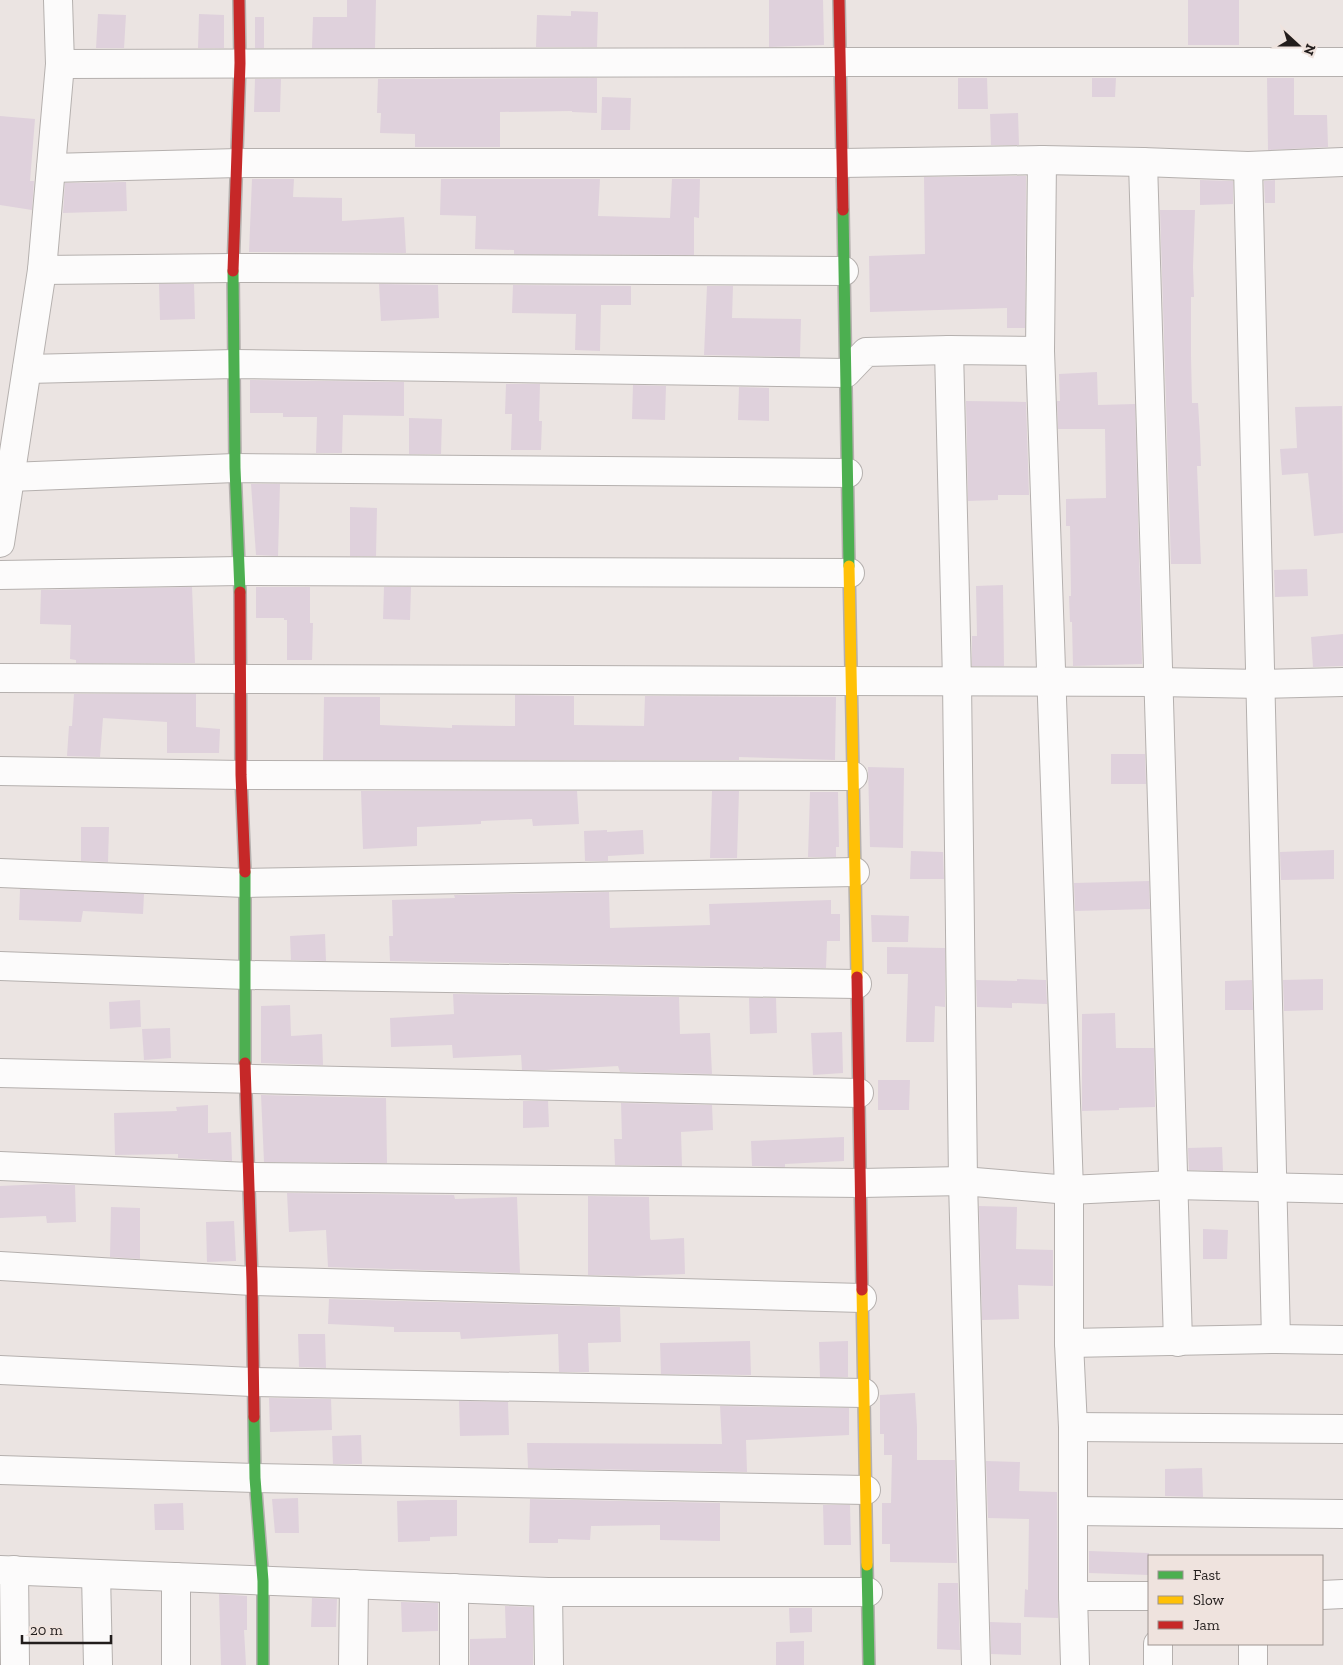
<svg xmlns="http://www.w3.org/2000/svg" width="1343" height="1665" font-family="'Zilla Slab',serif">
	<rect width="100%" height="100%" fill="#ebe4e2"/>
	<g fill="#dfd1dc">
		<polygon points="347,0 376,0 375,48 312,48 313,17 347,17"/>
		<polygon points="769,0 823,0 824,45 769,47"/>
		<rect x="1188" y="0" width="51" height="45"/>
		<polygon points="571,11 598,12 597,47 536,47 537,15 571,16"/>
		<polygon points="98,14 126,15 124,48 96,48"/>
		<polygon points="199,14 224,15 224,48 198,48"/>
		<rect x="255" y="17" width="9" height="31"/>
		<polygon points="597,78 597,113 572,112 572,111 500,112 500,147 415,147 415,134 380,133 381,113 377,113 378,79"/>
		<polygon points="958,78 987,78 988,109 958,109"/>
		<polygon points="1092,78 1116,78 1115,97 1092,97"/>
		<polygon points="1267,78 1294,78 1294,115 1327,115 1328,147 1268,150"/>
		<polygon points="255,79 281,79 280,112 254,112"/>
		<polygon points="602,97 631,98 630,130 601,130"/>
		<polygon points="1018,113 1019,145 991,145 990,114"/>
		<polygon points="0,116 35,119 30,181 34,181 32,210 0,205"/>
		<polygon points="1026,176 1025,328 1007,328 1007,308 870,312 869,256 925,254 924,177"/>
		<polygon points="252,179 294,179 293,197 342,198 342,221 404,217 406,253 249,252"/>
		<polygon points="441,179 600,179 598,216 670,218 672,179 700,179 699,218 694,217 694,255 514,254 514,250 475,249 476,216 440,215"/>
		<polygon points="1200,180 1233,181 1233,204 1200,205"/>
		<polygon points="1275,180 1275,203 1265,203 1264,181"/>
		<polygon points="126,182 127,211 63,213 65,183"/>
		<polygon points="1160,210 1195,210 1193,267 1194,297 1191,297 1191,356 1192,403 1198,403 1200,436 1201,466 1197,466 1201,564 1171,564"/>
		<polygon points="159,284 194,284 195,319 160,320"/>
		<polygon points="379,284 438,285 439,318 381,321"/>
		<polygon points="513,285 631,286 631,305 601,305 600,351 575,350 576,314 512,313"/>
		<polygon points="707,286 733,286 732,318 801,319 800,357 704,355"/>
		<polygon points="1097,372 1098,405 1135,404 1142,664 1073,666 1072,622 1070,622 1069,596 1071,596 1070,526 1066,526 1066,499 1106,498 1105,429 1058,429 1057,401 1060,401 1059,374"/>
		<polygon points="250,380 404,382 404,416 343,415 342,453 316,453 317,417 283,417 283,413 250,413"/>
		<polygon points="506,384 540,384 539,421 542,421 541,450 511,450 512,414 505,414"/>
		<polygon points="633,385 666,386 665,420 632,419"/>
		<polygon points="739,387 769,388 769,421 738,420"/>
		<polygon points="966,401 1026,402 1029,495 998,495 998,500 968,501"/>
		<polygon points="1342,406 1343,533 1314,536 1308,473 1282,475 1280,449 1297,448 1295,407"/>
		<polygon points="409,418 442,419 441,454 409,454"/>
		<polygon points="251,484 280,484 278,556 256,555"/>
		<polygon points="350,507 377,508 376,556 350,556"/>
		<polygon points="1307,569 1308,596 1275,597 1274,570"/>
		<polygon points="1003,585 1004,666 972,666 972,636 977,636 976,586"/>
		<polygon points="192,587 195,663 76,663 76,660 70,659 71,625 40,624 41,590"/>
		<polygon points="256,587 310,587 310,623 313,623 312,660 287,660 287,620 284,620 284,618 256,618"/>
		<polygon points="384,587 411,587 410,620 383,619"/>
		<polygon points="1343,634 1343,666 1313,667 1311,637"/>
		<polygon points="74,694 196,694 196,727 220,729 219,753 167,753 167,722 103,718 100,757 67,756 69,726 72,726"/>
		<polygon points="515,695 574,696 574,725 644,726 645,696 836,697 835,760 739,757 739,760 323,760 324,697 380,697 380,725 452,728 452,725 515,726"/>
		<polygon points="1111,754 1145,754 1146,784 1111,784"/>
		<polygon points="868,767 904,768 903,848 870,847"/>
		<polygon points="361,791 577,791 579,824 533,826 532,819 481,821 481,824 417,827 417,846 363,849"/>
		<polygon points="712,791 739,791 737,858 710,858"/>
		<polygon points="810,792 838,792 839,847 836,847 836,857 808,857"/>
		<polygon points="81,827 109,827 108,862 81,861"/>
		<polygon points="607,830 607,832 643,830 644,854 608,856 608,861 585,861 584,831"/>
		<polygon points="1334,850 1334,879 1281,880 1280,852"/>
		<polygon points="911,851 943,852 944,879 910,879"/>
		<polygon points="1149,881 1150,909 1075,911 1074,883"/>
		<polygon points="20,889 144,894 143,914 83,911 81,922 19,920"/>
		<polygon points="609,892 610,928 710,925 709,904 831,900 831,914 840,914 840,941 827,941 826,968 390,961 389,936 393,936 392,900 455,898 454,895"/>
		<polygon points="871,915 909,916 908,942 872,942"/>
		<polygon points="325,934 326,961 291,960 290,936"/>
		<polygon points="887,947 945,948 945,1007 935,1006 934,1042 906,1042 908,974 887,974"/>
		<polygon points="1017,979 1046,980 1047,1004 1012,1003 1012,1008 977,1007 976,980 1017,981"/>
		<polygon points="1323,979 1323,1010 1284,1011 1283,980"/>
		<polygon points="1252,980 1253,1010 1225,1010 1225,981"/>
		<polygon points="453,994 679,997 680,1034 710,1033 712,1074 620,1072 618,1066 546,1070 522,1070 521,1055 453,1058 452,1045 391,1047 390,1018 454,1014"/>
		<polygon points="749,998 776,998 777,1033 750,1034"/>
		<polygon points="140,1000 141,1027 110,1029 109,1002"/>
		<polygon points="290,1005 291,1036 322,1034 323,1065 261,1063 261,1006"/>
		<polygon points="1115,1013 1116,1048 1154,1048 1155,1107 1119,1108 1119,1110 1082,1111 1082,1014"/>
		<polygon points="170,1028 171,1058 144,1060 142,1029"/>
		<polygon points="842,1032 843,1073 813,1075 811,1033"/>
		<polygon points="878,1080 910,1080 909,1110 878,1110"/>
		<polygon points="261,1095 386,1098 387,1163 264,1162"/>
		<polygon points="523,1101 548,1101 549,1127 523,1128"/>
		<polygon points="621,1103 712,1105 713,1130 681,1132 682,1166 615,1165 614,1139 622,1139"/>
		<polygon points="208,1105 208,1133 231,1132 232,1161 178,1158 178,1154 115,1155 114,1113 177,1111 176,1107"/>
		<polygon points="844,1137 844,1161 785,1164 785,1167 752,1166 751,1141"/>
		<polygon points="1222,1147 1223,1171 1189,1170 1188,1148"/>
		<polygon points="44,1184 75,1185 76,1222 47,1223 46,1216 0,1218 0,1186"/>
		<polygon points="287,1193 454,1195 455,1199 517,1197 520,1273 328,1267 326,1230 289,1232"/>
		<polygon points="588,1196 649,1197 650,1238 651,1240 684,1238 685,1274 633,1276 588,1275"/>
		<polygon points="979,1206 1017,1207 1016,1249 1053,1250 1053,1286 1018,1285 1019,1319 982,1320"/>
		<polygon points="111,1207 140,1208 140,1259 110,1257"/>
		<polygon points="234,1221 236,1261 207,1262 206,1222"/>
		<polygon points="1203,1229 1228,1230 1227,1259 1203,1259"/>
		<polygon points="329,1299 620,1307 621,1342 588,1343 589,1372 559,1372 558,1334 461,1339 460,1332 394,1332 394,1327 328,1324"/>
		<polygon points="298,1334 325,1334 326,1368 299,1367"/>
		<polygon points="750,1341 751,1375 661,1374 660,1343"/>
		<polygon points="848,1341 848,1377 820,1377 819,1342"/>
		<polygon points="915,1393 917,1427 917,1460 955,1460 957,1563 890,1562 890,1544 882,1544 882,1503 891,1503 892,1455 884,1455 884,1434 880,1434 880,1395"/>
		<polygon points="269,1398 331,1399 332,1430 270,1432"/>
		<polygon points="459,1401 508,1402 509,1435 460,1436"/>
		<polygon points="720,1406 849,1408 849,1435 746,1440 747,1472 528,1468 527,1443 722,1444"/>
		<polygon points="361,1435 362,1464 333,1464 332,1436"/>
		<polygon points="986,1461 1020,1462 1019,1491 1057,1492 1058,1618 1024,1617 1025,1589 1028,1590 1029,1519 988,1518"/>
		<polygon points="1202,1468 1203,1497 1165,1496 1165,1469"/>
		<polygon points="298,1498 299,1533 275,1533 272,1499"/>
		<polygon points="530,1499 720,1503 720,1541 660,1540 660,1525 591,1526 590,1540 558,1539 558,1543 529,1543"/>
		<polygon points="429,1500 457,1500 457,1536 430,1537 430,1541 398,1542 397,1501"/>
		<polygon points="183,1503 184,1530 155,1530 154,1504"/>
		<polygon points="823,1505 850,1505 851,1545 824,1545"/>
		<polygon points="1089,1551 1149,1553 1149,1575 1089,1573"/>
		<polygon points="938,1583 958,1583 960,1650 937,1649"/>
		<polygon points="219,1594 247,1596 247,1630 244,1630 246,1665 221,1665"/>
		<polygon points="312,1598 337,1599 336,1627 311,1627"/>
		<polygon points="401,1602 438,1603 438,1631 402,1632"/>
		<polygon points="505,1606 533,1607 533,1665 470,1665 470,1639 506,1638"/>
		<polygon points="789,1608 812,1608 812,1632 790,1633"/>
		<polygon points="990,1622 1021,1623 1021,1655 991,1654"/>
		<polygon points="804,1641 804,1665 776,1665 776,1642"/>
	</g>
	<g fill="none" stroke-linecap="round" stroke-linejoin="round">
		<g stroke="#b5b0ae" stroke-width="30">
			<g id="street">
				<polyline points="60,64 840,62 1343,62"/>
				<polyline points="1042,160 1040,351 1069,1190 1069,1343 1073,1427 1073,1596 1075,1665"/>
				<polyline points="1143,162 1178,1342"/>
				<polyline points="1248,166 1276,1339"/>
				<polyline points="51,168 238,163 842,163 1042,160 1143,162 1248,166 1343,162"/>
				<polyline points="42,270 233,268 844,271"/>
				<polyline points="949,350 957,681 963,1181 976,1665"/>
				<polyline points="27,369 234,364 846,373 866,352 949,350 1040,351"/>
				<polyline points="0,476 10,477 235,468 848,473"/>
				<polyline points="0,543 42,270 60,64 58,0"/>
				<polyline points="0,575 240,571 850,573"/>
				<polyline points="0,678 1158,682 1261,684 1343,682"/>
				<polyline points="0,771 241,775 853,776"/>
				<polyline points="0,873 245,883 855,872"/>
				<polyline points="0,966 246,975 857,984"/>
				<polyline points="0,1073 859,1093"/>
				<polyline points="0,1166 249,1177 861,1183 963,1181 1069,1190 1174,1185 1343,1189"/>
				<polyline points="0,1266 252,1281 862,1298"/>
				<polyline points="1069,1343 1276,1339 1343,1340"/>
				<polyline points="0,1370 252,1382 864,1393"/>
				<polyline points="1073,1427 1343,1429"/>
				<polyline points="0,1470 255,1478 866,1490"/>
				<polyline points="1074,1511 1343,1514"/>
				<polyline points="0,1570 548,1592 868,1592"/>
				<polyline points="14,1570 15,1665"/>
				<polyline points="96,1574 98,1665"/>
				<polyline points="176,1577 176,1665"/>
				<polyline points="454,1588 454,1665"/>
				<polyline points="548,1592 549,1665"/>
				<polyline points="1322,1595 1343,1594"/>
				<polyline points="1073,1596 1149,1596"/>
				<polyline points="353,1665 354,1584"/>
				<polyline points="1158,1665 1158,1644"/>
				<polyline points="1253,1665 1253,1644"/>
			</g>
		</g>
		<g stroke="#b5b0ae" stroke-width="14">
			<g id="fast">
				<polyline points="843,210 849,566"/>
				<polyline points="233,271 235,468 240,592"/>
				<polyline points="245,872 245,1063"/>
				<polyline points="254,1417 255,1478 263,1581 263,1665"/>
				<polyline points="867,1565 869,1665"/>
			</g>
		</g>
		<g stroke="#b5b0ae" stroke-width="14">
			<g id="slow">
				<polyline points="849,566 857,977"/>
				<polyline points="862,1290 867,1565"/>
			</g>
		</g>
		<g stroke="#b5b0ae" stroke-width="14">
			<g id="jam">
				<polyline points="839,0 843,210"/>
				<polyline points="233,271 240,63 239,0"/>
				<polyline points="240,592 241,775 245,872"/>
				<polyline points="857,977 862,1290"/>
				<polyline points="245,1063 252,1281 254,1417"/>
			</g>
		</g>
		<use href="#street" stroke="#fcfbfb" stroke-width="28"/>
		<use href="#fast" stroke="#4caf50" stroke-width="11"/>
		<use href="#slow" stroke="#ffc107" stroke-width="11"/>
		<use href="#jam" stroke="#c62828" stroke-width="11"/>
	</g>
	<rect x="1148" y="1555" width="175" height="90" fill="#efe3de" stroke="#9d9490"/>
	<rect x="1158" y="1571" width="25" height="8" fill="#4caf50" stroke="#9d9490"/>
	<text x="1193" y="1580" font-size="15" fill="#221d1c">Fast</text>
	<rect x="1158" y="1596" width="25" height="8" fill="#ffc107" stroke="#9d9490"/>
	<text x="1193" y="1605" font-size="15" fill="#221d1c">Slow</text>
	<rect x="1158" y="1621" width="25" height="8" fill="#c62828" stroke="#9d9490"/>
	<text x="1193" y="1630" font-size="15" fill="#221d1c">Jam</text>
	<g transform="translate(1298 45) rotate(111)" stroke="#efe3de" stroke-width="4" paint-order="stroke">
	<path d="M0-4L9 19L0 12L-9 19Z" fill="#221d1c"/>
	<text y="-8" font-size="14" font-weight="bold" text-anchor="middle" fill="#221d1c">N</text>
	</g>
	<path d="M22 1635v8h89v-8" fill="none" stroke="#221d1c" stroke-width="2.5"/>
	<text x="30" y="1635" font-size="15" fill="#221d1c" stroke="#efe3de" stroke-width="4" paint-order="stroke">20 m</text>
</svg>
